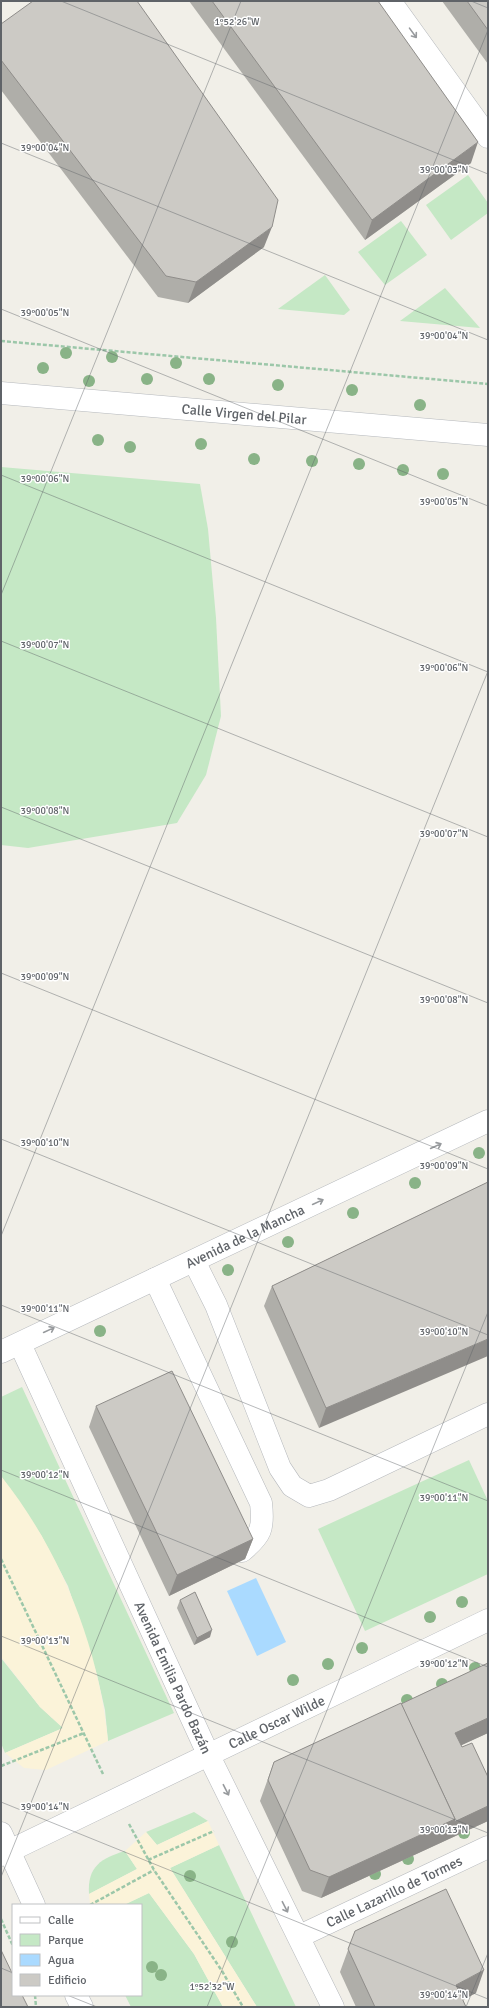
<svg xmlns="http://www.w3.org/2000/svg" width="489" height="2008" font-family="Signika,sans-serif">
	<rect width="100%" height="100%" fill="#f1efe8"/>
	<g fill="#c5e8c5">
		<polygon points="468,175 488,203 488,213 451,240 426,205"/>
		<polygon points="401,221 427,255 385,285 358,252"/>
		<polygon points="325,275 350,310 344,315 278,309"/>
		<polygon points="445,288 480,328 400,321"/>
		<polygon points="1,467 200,484 208,529 216,618 221,716 206,775 177,823 28,848 1,845"/>
		<polygon points="22,1387 174,1713 108,1741 105,1710 97,1675 68,1586 41,1535 1,1476 1,1397"/>
		<polygon points="469,1460 488,1501 488,1574 365,1631 318,1529"/>
		<polygon points="1,1658 40,1707 63,1728 5,1753 1,1743"/>
		<polygon points="194,1812 208,1821 157,1845 146,1832"/>
		<polygon points="219,1845 296,2007 257,2007 170,1868"/>
		<path d="M125 1851 137 1869 89 1894C87 1866 102 1858 125 1851Z"/>
		<polygon points="149,1893 194,1954 223,2007 131,2007 125,1995 141,1995 141,1905 123,1905"/>
	</g>
	<g fill="#fbf3d9">
		<path d="M1 1476C60 1550 99 1646 108 1741L46 1770 24 1768 5 1753 63 1728 40 1707 1 1657Z"/>
		<polygon points="208,1821 219,1845 170,1868 257,2007 223,2007 194,1954 149,1893 124,1905 90,1905 89,1894 137,1869 125,1851 146,1832 157,1845"/>
	</g>
	<polygon fill="#aadaff" points="256,1578 286,1642 257,1656 227,1591"/>
	<g fill="none" stroke-linecap="round" stroke-linejoin="round">
		<g stroke="#b5b8bc" stroke-width="23">
			<g id="minor">
				<polyline points="390,1 488,137"/>
				<path id="s1" d="M1 393 488 435"/>
				<polyline points="194,1261 216,1305 280,1468 292,1486 309,1496 329,1490 488,1414"/>
				<path d="M155 1279 261 1503C264 1529 261 1535 242 1551"/>
				<path id="s2" d="M20 1344 209 1756 333 2007"/>
				<path id="s3" d="M1 1352 488 1121"/>
				<polyline points="1,1833 34,1905"/>
				<path id="s4" d="M1 1855 488 1620"/>
				<path id="s5" d="M300 1936 488 1847"/>
				<polyline points="76,1995 82,2007"/>
			</g>
		</g>
		<g stroke="#9cc7a9" stroke-width="2.5" stroke-dasharray="4 2" stroke-linecap="butt">
			<polyline points="1,341 488,384"/>
			<polyline points="1,1559 103,1774"/>
			<polyline points="1,1766 84,1733"/>
			<polyline points="129,1824 154,1870 222,1971 243,2007"/>
			<polyline points="148,1860 214,1831"/>
			<polyline points="90,1905 154,1870"/>
			<polyline points="1,1919 13,1946"/>
			<polyline points="35,1995 36,2007"/>
		</g>
		<use href="#minor" stroke="#fff" stroke-width="22"/>
	</g>
	<g fill="#89b387">
		<circle cx="66" cy="353" r="6"/>
		<circle cx="112" cy="357" r="6"/>
		<circle cx="176" cy="363" r="6"/>
		<circle cx="43" cy="368" r="6"/>
		<circle cx="147" cy="379" r="6"/>
		<circle cx="209" cy="379" r="6"/>
		<circle cx="89" cy="381" r="6"/>
		<circle cx="278" cy="385" r="6"/>
		<circle cx="352" cy="390" r="6"/>
		<circle cx="420" cy="405" r="6"/>
		<circle cx="98" cy="440" r="6"/>
		<circle cx="201" cy="444" r="6"/>
		<circle cx="130" cy="447" r="6"/>
		<circle cx="254" cy="459" r="6"/>
		<circle cx="312" cy="461" r="6"/>
		<circle cx="359" cy="464" r="6"/>
		<circle cx="403" cy="470" r="6"/>
		<circle cx="443" cy="474" r="6"/>
		<circle cx="479" cy="1153" r="6"/>
		<circle cx="415" cy="1183" r="6"/>
		<circle cx="353" cy="1213" r="6"/>
		<circle cx="288" cy="1242" r="6"/>
		<circle cx="228" cy="1270" r="6"/>
		<circle cx="100" cy="1331" r="6"/>
		<circle cx="462" cy="1602" r="6"/>
		<circle cx="430" cy="1617" r="6"/>
		<circle cx="362" cy="1648" r="6"/>
		<circle cx="328" cy="1664" r="6"/>
		<circle cx="475" cy="1668" r="6"/>
		<circle cx="293" cy="1680" r="6"/>
		<circle cx="442" cy="1684" r="6"/>
		<circle cx="407" cy="1700" r="6"/>
		<circle cx="464" cy="1833" r="6"/>
		<circle cx="408" cy="1859" r="6"/>
		<circle cx="375" cy="1874" r="6"/>
		<circle cx="190" cy="1876" r="6"/>
		<circle cx="232" cy="1942" r="6"/>
		<circle cx="152" cy="1967" r="6"/>
		<circle cx="161" cy="1975" r="6"/>
	</g>
	<g fill="#afaea9">
		<polygon points="189,1 378,1 471,163 365,240"/>
		<polygon points="442,1 488,1 488,64"/>
		<polygon points="1,24 264,247 188,303 158,297 1,90"/>
		<polygon points="488,1182 319,1428 264,1306 272,1286"/>
		<polygon points="96,1406 253,1539 245,1559 169,1596 89,1427"/>
		<polygon points="180,1600 210,1637 194,1645 177,1608"/>
		<polygon points="488,1663 488,1733 461,1745 462,1747 488,1777 488,1821 321,1898 302,1891 260,1801 274,1762 401,1704"/>
		<polygon points="355,1931 476,1993 463,2000 466,2007 356,2007 340,1972"/>
	</g>
	<g fill="#8f8d8a">
		<polygon points="478,142 471,163 365,240 372,220"/>
		<polygon points="272,227 264,247 188,303 196,282"/>
		<polygon points="488,1339 488,1356 319,1428 326,1408"/>
		<polygon points="253,1539 245,1559 169,1596 177,1575"/>
		<polygon points="212,1630 210,1637 194,1645 197,1638"/>
		<polygon points="488,1718 488,1733 449,1751 455,1733"/>
		<polygon points="488,1806 488,1821 321,1898 329,1877 455,1819"/>
		<polygon points="484,1970 476,1993 449,2007 456,1985"/>
	</g>
	<g fill="#cccac5" stroke="#8f8d8a">
		<polygon points="33,1 137,1 278,200 272,227 196,282 166,276 1,60 1,24"/>
		<polygon points="212,1 378,1 478,142 372,220"/>
		<polygon points="467,1 488,1 488,30"/>
		<polygon points="488,1182 488,1339 326,1408 272,1286"/>
		<polygon points="172,1371 253,1539 177,1575 96,1406"/>
		<polygon points="195,1592 212,1630 197,1638 180,1600"/>
		<polygon points="488,1663 488,1718 455,1733 462,1747 472,1743 488,1777 488,1806 454,1822 455,1819 401,1704"/>
		<polygon points="401,1703 455,1819 329,1877 310,1870 268,1780 274,1762"/>
		<polygon points="446,1889 484,1970 456,1985 466,2007 375,2007 348,1949 355,1931"/>
		<polygon points="1,1950 13,1975 13,1995 22,1995 28,2007 1,2007"/>
	</g>
	<defs><path id="oneway-shaft" d="M-6 0H5M1.5-3L5.5 0L1.5 3" fill="none" stroke-width="1.6" stroke-linecap="round" stroke-linejoin="round"/></defs>
	<g stroke="#979a9d">
		<use href="#oneway-shaft" transform="translate(413 33) rotate(54)"/>
		<use href="#oneway-shaft" transform="translate(436 1146) rotate(-25)"/>
		<use href="#oneway-shaft" transform="translate(318 1202) rotate(-25)"/>
		<use href="#oneway-shaft" transform="translate(49 1330) rotate(-25)"/>
		<use href="#oneway-shaft" transform="translate(226 1790) rotate(63)"/>
		<use href="#oneway-shaft" transform="translate(285 1907) rotate(63)"/>
	</g>
	<path fill="none" stroke="#5f6368" stroke-width="1" stroke-opacity="0.45" d="M61 1 488 174M471 1 488 8M1 143 488 340M1 309 488 506M1 475 488 672M1 595 241 1M1 641 488 837M1 807 488 1003M1 973 488 1169M1 1139 488 1335M1 1236 488 30M1 1305 488 1501M1 1470 488 1667M1 1636 488 1833M1 1802 488 1999M1 1877 488 671M1 1968 13 1973M67 1995 97 2007M207 2007 488 1312M466 2007 488 1953"/>
	<g text-anchor="middle" dominant-baseline="central" stroke-width="3" stroke-linejoin="round" paint-order="stroke">
		<g font-size="14" fill="#5f6368" stroke="#fff">
			<text stroke="none"><textPath href="#s1" startOffset="244">Calle Virgen del Pilar</textPath></text>
			<text stroke="none"><textPath href="#s3" startOffset="270">Avenida de la Mancha</textPath></text>
			<text stroke="none"><textPath href="#s2" startOffset="367">Avenida Emilia Pardo Bazán</textPath></text>
			<text stroke="none"><textPath href="#s4" startOffset="306">Calle Oscar Wilde</textPath></text>
			<text stroke="none"><textPath href="#s5" startOffset="104">Calle Lazarillo de Tormes</textPath></text>
		</g>
	</g>
	<g font-size="10" text-anchor="middle" fill="#5f6368" stroke="#fff" stroke-width="3" stroke-linejoin="round" paint-order="stroke">
		<text x="237" y="25">1°52'26"W</text>
		<text x="45" y="151">39°00'04"N</text>
		<text x="444" y="173">39°00'03"N</text>
		<text x="45" y="316">39°00'05"N</text>
		<text x="444" y="339">39°00'04"N</text>
		<text x="45" y="482">39°00'06"N</text>
		<text x="444" y="505">39°00'05"N</text>
		<text x="45" y="648">39°00'07"N</text>
		<text x="444" y="671">39°00'06"N</text>
		<text x="45" y="814">39°00'08"N</text>
		<text x="444" y="837">39°00'07"N</text>
		<text x="45" y="980">39°00'09"N</text>
		<text x="444" y="1003">39°00'08"N</text>
		<text x="45" y="1146">39°00'10"N</text>
		<text x="444" y="1169">39°00'09"N</text>
		<text x="45" y="1312">39°00'11"N</text>
		<text x="444" y="1335">39°00'10"N</text>
		<text x="45" y="1478">39°00'12"N</text>
		<text x="444" y="1501">39°00'11"N</text>
		<text x="45" y="1644">39°00'13"N</text>
		<text x="444" y="1667">39°00'12"N</text>
		<text x="45" y="1810">39°00'14"N</text>
		<text x="444" y="1833">39°00'13"N</text>
		<text x="212" y="1990">1°52'32"W</text>
		<text x="444" y="1998">39°00'14"N</text>
	</g>
	<rect width="489" height="2008" fill="none" stroke="#5f6368" stroke-width="4"/>
	<rect x="12" y="1904" width="130" height="92" fill="#ffffff" stroke="#bfc1c3"/>
	<rect x="20" y="1917" width="20" height="6" fill="#ffffff" stroke="#bfc1c3"/>
	<text x="48" y="1924" font-size="12" fill="#5f6368">Calle</text>
	<rect x="20" y="1934" width="20" height="12" fill="#c5e8c5" stroke="#bfc1c3"/>
	<text x="48" y="1944" font-size="12" fill="#5f6368">Parque</text>
	<rect x="20" y="1954" width="20" height="12" fill="#aadaff" stroke="#bfc1c3"/>
	<text x="48" y="1964" font-size="12" fill="#5f6368">Agua</text>
	<rect x="20" y="1974" width="20" height="12" fill="#cccac5" stroke="#bfc1c3"/>
	<text x="48" y="1984" font-size="12" fill="#5f6368">Edificio</text>
</svg>
